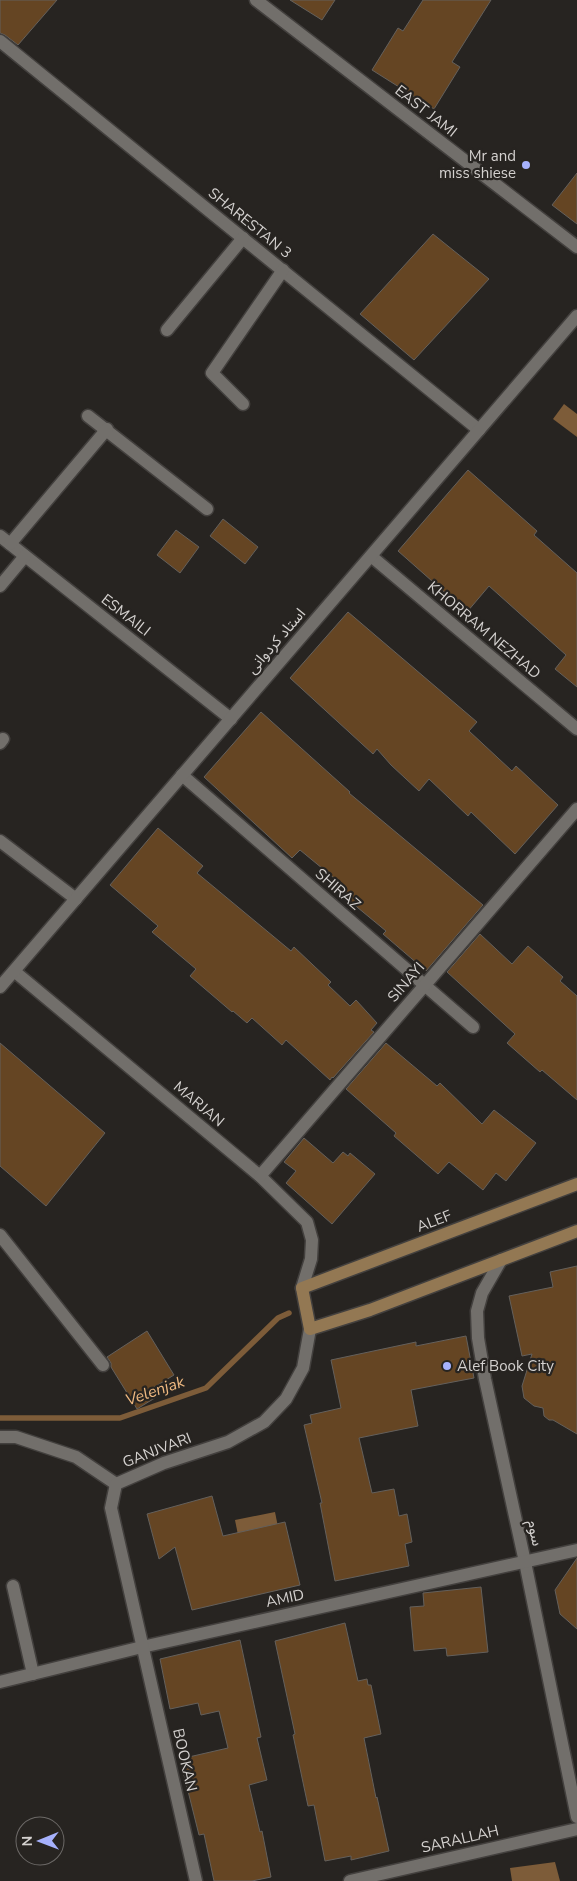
<svg xmlns="http://www.w3.org/2000/svg" width="577" height="1881" font-family="'Nunito Sans','Noto Sans Arabic',sans-serif">
	<rect width="100%" height="100%" fill="#272421"/>
	<g fill="#7d5c39">
		<polygon points="564,404 577,414 577,437 553,419"/>
		<polygon points="275,1512 278,1527 238,1535 235,1520"/>
		<polygon points="555,1862 560,1881 512,1881 510,1868"/>
	</g>
	<g fill="none" stroke-linecap="round" stroke-linejoin="round">
		<polyline stroke="#7d5c39" stroke-width="5.5" points="0,1418 120,1418 206,1388 278,1318 289,1313"/>
	</g>
	<g fill="#654523" stroke="#64605c">
		<polygon points="0,0 57,0 18,45 5,35 0,33"/>
		<polygon points="290,0 335,0 322,20"/>
		<polygon points="423,0 491,0 452,62 460,67 434,109 372,70 398,28 403,31"/>
		<polygon points="577,173 577,224 552,205"/>
		<polygon points="433,234 489,279 414,360 360,314"/>
		<polygon points="468,470 537,531 534,535 577,573 577,687 555,669 566,655 489,586 467,612 398,551"/>
		<polygon points="223,519 258,547 245,564 210,536"/>
		<polygon points="176,530 199,547 180,573 157,555"/>
		<polygon points="348,612 477,722 469,731 512,771 516,766 558,805 515,854 471,812 468,816 429,779 419,791 391,765 377,749 373,754 290,678"/>
		<polygon points="261,712 350,792 349,793 483,905 426,971 383,934 386,931 340,893 345,887 300,850 292,858 204,777"/>
		<polygon points="158,828 203,866 197,873 291,951 294,947 331,982 328,985 350,1006 356,1000 377,1023 371,1030 374,1032 333,1078 332,1077 330,1080 286,1040 282,1045 252,1018 247,1023 233,1011 232,1012 190,976 196,969 152,932 158,926 110,885"/>
		<polygon points="480,934 512,964 528,946 563,977 560,981 577,996 577,1100 542,1070 540,1072 507,1043 515,1034 447,972"/>
		<polygon points="0,1043 105,1133 46,1206 0,1166"/>
		<polygon points="386,1043 437,1086 440,1083 482,1124 494,1110 536,1143 506,1181 496,1173 483,1190 449,1162 438,1174 394,1136 396,1133 346,1089"/>
		<polygon points="304,1138 333,1163 343,1152 348,1156 350,1153 375,1174 332,1224 286,1183 296,1171 284,1162"/>
		<polygon points="577,1266 577,1434 553,1420 549,1420 544,1416 543,1408 534,1406 524,1398 522,1386 532,1354 522,1356 509,1296 553,1287 550,1272"/>
		<polygon points="147,1331 174,1375 153,1388 158,1396 137,1409 111,1367 111,1363 107,1357"/>
		<polygon points="466,1336 474,1378 411,1390 418,1426 359,1438 372,1493 394,1489 399,1516 407,1514 412,1542 405,1544 409,1566 335,1581 320,1503 322,1503 304,1425 312,1423 310,1415 341,1408 331,1360 416,1342 416,1346"/>
		<polygon points="212,1496 223,1536 285,1522 300,1585 192,1610 175,1547 159,1559 147,1514"/>
		<polygon points="577,1558 577,1629 560,1614 555,1590"/>
		<polygon points="481,1587 488,1652 447,1656 446,1648 414,1651 410,1607 424,1606 423,1593"/>
		<polygon points="345,1623 358,1681 367,1679 368,1685 371,1685 381,1734 364,1738 376,1798 377,1797 389,1851 351,1860 351,1856 325,1861 314,1805 308,1806 293,1735 295,1734 275,1641"/>
		<polygon points="240,1640 261,1737 257,1738 267,1780 249,1785 260,1832 262,1831 271,1877 252,1881 214,1881 204,1834 199,1835 180,1759 228,1748 219,1711 201,1715 198,1703 170,1709 160,1659"/>
	</g>
	<g fill="none" stroke-linecap="round" stroke-linejoin="round">
		<g stroke="#43403e" stroke-width="15">
			<g id="minor">
				<polyline points="256,0 577,247"/>
				<polyline points="0,41 479,430"/>
				<polyline points="167,330 243,238"/>
				<polyline points="243,404 212,373 283,270"/>
				<polyline points="88,416 207,509"/>
				<polyline points="0,536 231,719"/>
				<polyline points="10,544 107,429"/>
				<polyline points="371,556 577,729"/>
				<polyline points="0,586 25,556"/>
				<polyline points="0,743 3,739"/>
				<polyline points="182,775 473,1027"/>
				<polyline points="0,841 76,899"/>
				<polyline points="14,971 260,1176 307,1222 312,1240 311,1259 302,1288"/>
				<polyline points="260,1176 577,809"/>
				<polyline points="0,1235 103,1365"/>
				<polyline points="501,1260 482,1293 477,1311 478,1338 485,1379 525,1562 577,1817"/>
				<polyline points="0,1437 16,1437 76,1457 116,1484"/>
				<polyline points="13,1586 33,1674"/>
				<polyline points="0,1682 142,1647 577,1550"/>
				<polyline points="196,1881 111,1508 116,1484 164,1463 228,1442 264,1422 286,1399 303,1368 310,1329"/>
			</g>
		</g>
		<g stroke="#43403e" stroke-width="15">
			<g id="tertiary">
				<polyline points="0,987 577,316"/>
				<polyline points="350,1881 577,1829"/>
			</g>
		</g>
		<g stroke="#43403e" stroke-width="15">
			<polyline id="secondary" points="577,1184 302,1288 310,1329 370,1310 577,1231"/>
		</g>
		<use href="#minor" stroke="#726f6b" stroke-width="12"/>
		<use href="#tertiary" stroke="#726f6b" stroke-width="12"/>
		<use href="#secondary" stroke="#937853" stroke-width="12"/>
	</g>
	<g fill="#a6b1fc" stroke="#272421" stroke-width="2">
		<circle cx="526" cy="165" r="5"/>
		<circle cx="447" cy="1366" r="5"/>
	</g>
	<g text-anchor="middle" dominant-baseline="central" stroke-width="4.5" stroke-linejoin="round" paint-order="stroke">
		<g font-size="15" fill="#d4d1cf" stroke="#272421">
			<text transform="translate(426 111) rotate(38)">EAST JAMI</text>
			<text transform="translate(250 223) rotate(39)">SHARESTAN 3</text>
			<text transform="translate(126 615) rotate(38)">ESMAILI</text>
			<text transform="translate(484 630) rotate(40)">KHORRAM NEZHAD</text>
			<text transform="translate(276 641) rotate(-49)">استاد کردوانی</text>
			<text transform="translate(338 889) rotate(41)">SHIRAZ</text>
			<text transform="translate(406 982) rotate(-49)">SINAYI</text>
			<text transform="translate(199 1104) rotate(40)">MARJAN</text>
			<text transform="translate(434 1221) rotate(-21)">ALEF</text>
			<text transform="translate(157 1450) rotate(-21)">GANJVARI</text>
			<text transform="translate(535 1533) rotate(78)">سوم</text>
			<text transform="translate(285 1598) rotate(-12)">AMID</text>
			<text transform="translate(185 1760) rotate(77)">BOOKAN</text>
			<text transform="translate(460 1839) rotate(-13)">SARALLAH</text>
		</g>
		<g font-size="15" fill="#d4d1cf" stroke="#272421" text-anchor="end">
			<text x="516" y="156">Mr and<tspan x="516" dy="17">miss shiese</tspan></text>
			<text x="457" y="1366" text-anchor="start">Alef Book City</text>
		</g>
		<g font-size="16" font-style="italic" fill="#efb981" stroke="#272421">
			<text transform="translate(155 1391) rotate(-19)">Velenjak</text>
		</g>
	</g>
	<g transform="translate(40 1841) rotate(269)"><circle r="24" fill="#272421" stroke="#6c6967"/>
	<path d="M0-4L9 19L0 12L-9 19Z" fill="#a6b1fc"/>
	<text y="-8" font-size="14" font-weight="bold" text-anchor="middle" fill="#d4d1cf">N</text>
	</g>
</svg>
